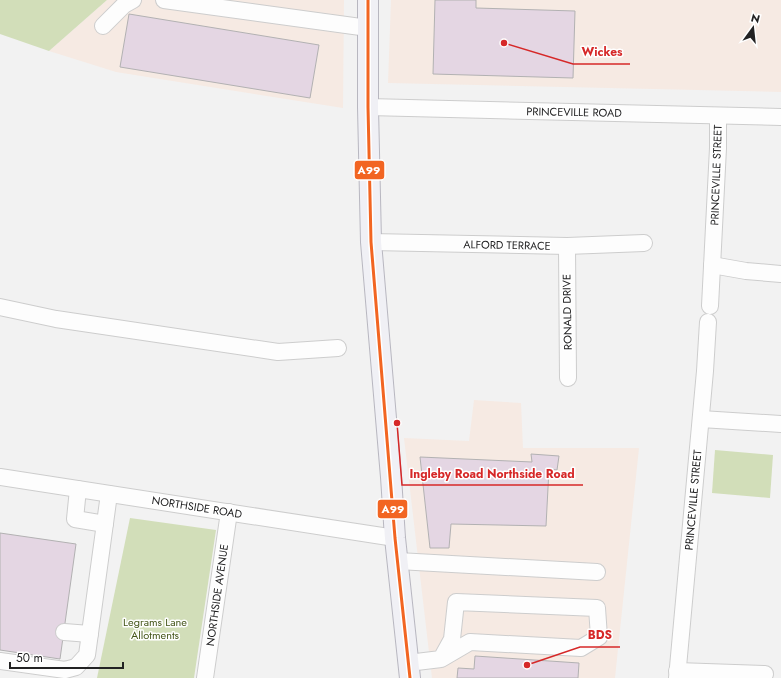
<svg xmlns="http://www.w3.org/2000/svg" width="781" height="678" font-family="Jost,sans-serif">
	<rect width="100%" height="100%" fill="#f2f2f2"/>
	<g fill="#f6eae3">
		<polygon points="107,0 344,0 343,108 116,72 49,51"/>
		<polygon points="391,0 781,0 781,92 388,83"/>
		<polygon points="474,400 521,403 523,448 639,448 615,678 432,678 404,438 469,441"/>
	</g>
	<g fill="#d2deb9">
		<polygon points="0,0 107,0 49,51 0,34"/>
		<polygon points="715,450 773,455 770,498 712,493"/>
		<polygon points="130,518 216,530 194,678 97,678"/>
	</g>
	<g fill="#e4d6e3" stroke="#b2b1b2">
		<polygon points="435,0 476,0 476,8 575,11 573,78 433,74"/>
		<polygon points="129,14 319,45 310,98 120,67"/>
		<polygon points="531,454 559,456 557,470 549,469 546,526 451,524 449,548 430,548 420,457 532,462"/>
		<polygon points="0,533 76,544 60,659 0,650"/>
		<polygon points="475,656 579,663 578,678 457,678 458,668 474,669"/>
	</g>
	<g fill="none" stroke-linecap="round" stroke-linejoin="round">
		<g stroke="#cdcdcd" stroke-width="18">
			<g id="minor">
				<polyline points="164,0 368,28"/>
				<polyline points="103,26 124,5 133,0"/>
				<polyline points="368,107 781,117"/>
				<polyline points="371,242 567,246 644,243"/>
				<polyline points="567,246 568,378"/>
				<polyline points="712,265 746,271 781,274"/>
				<polyline points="710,306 718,148 718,116"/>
				<polyline points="0,307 56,319 278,352 338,348"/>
				<polyline points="701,419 781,424"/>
				<polyline points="0,477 395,538"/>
				<polyline points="78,489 75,519 105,524"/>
				<polyline points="398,561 597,572"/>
				<polyline points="64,632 90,634"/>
				<polyline points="0,661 65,670 76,667 87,655 109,494"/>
				<polyline points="408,663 441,659 452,639 456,602 597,608 599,637 581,648 470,642 441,659"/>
				<polyline points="677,671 765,674"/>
				<polyline points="205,678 229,512"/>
				<polyline points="677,678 705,371 708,322"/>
			</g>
		</g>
		<g stroke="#b8b7c0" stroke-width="22">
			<polyline id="major" points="368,0 368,107 371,242 391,477 395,538 410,678"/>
		</g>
		<use href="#minor" stroke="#fdfdfd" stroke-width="16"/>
		<use href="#major" stroke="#f0f0f5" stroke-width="20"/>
		<g stroke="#fff" stroke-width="6">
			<polyline id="bus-1" points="368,0 368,107 371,242 395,538 410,678"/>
		</g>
		<use href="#bus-1" stroke="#f26522" stroke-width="3"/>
	</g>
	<g text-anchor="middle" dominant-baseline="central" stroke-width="3" stroke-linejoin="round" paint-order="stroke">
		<g font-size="11" fill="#222223" stroke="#fff">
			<text transform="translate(574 112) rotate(1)">PRINCEVILLE ROAD</text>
			<text transform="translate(716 175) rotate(-88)">PRINCEVILLE STREET</text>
			<text transform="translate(507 245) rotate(1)">ALFORD TERRACE</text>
			<text transform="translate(567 312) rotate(-91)">RONALD DRIVE</text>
			<text transform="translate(693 500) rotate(-85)">PRINCEVILLE STREET</text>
			<text transform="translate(197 507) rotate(9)">NORTHSIDE ROAD</text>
			<text transform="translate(217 595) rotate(-82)">NORTHSIDE AVENUE</text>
		</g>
		<g font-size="11" fill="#445519" stroke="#fff">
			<text x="155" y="622">Legrams Lane<tspan x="155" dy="13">Allotments</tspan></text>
		</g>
	</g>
	<path fill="none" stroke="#d62828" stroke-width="1.5" d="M504 43L573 64H630M397 423L402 485H583M527 665L580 647H620"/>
	<g fill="#d62828" stroke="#fff" stroke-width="1.5">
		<circle cx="504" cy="43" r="4"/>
		<circle cx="397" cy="423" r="4"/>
		<circle cx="527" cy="665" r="4"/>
	</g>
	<g font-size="12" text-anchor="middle" font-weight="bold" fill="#d62828" stroke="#fff" stroke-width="3" stroke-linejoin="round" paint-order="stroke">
		<text x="602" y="56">Wickes</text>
		<text x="492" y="478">Ingleby Road Northside Road</text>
		<text x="600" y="639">BDS</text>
	</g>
	<g stroke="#fff" stroke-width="1.5">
		<rect x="354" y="160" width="31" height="20" rx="4" fill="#f26522"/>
		<rect x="377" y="499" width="31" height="20" rx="4" fill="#f26522"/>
	</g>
	<g font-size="11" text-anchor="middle" font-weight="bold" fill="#fff">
		<text x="369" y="174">A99</text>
		<text x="393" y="513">A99</text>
	</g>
	<g transform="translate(753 28) rotate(15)" stroke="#ffffff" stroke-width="3" paint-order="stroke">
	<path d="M0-3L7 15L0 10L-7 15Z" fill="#222223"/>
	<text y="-6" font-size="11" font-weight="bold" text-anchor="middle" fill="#222223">N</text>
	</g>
	<path d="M10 662v6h113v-6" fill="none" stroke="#222223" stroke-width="2"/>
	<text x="16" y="662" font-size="12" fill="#222223" stroke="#ffffff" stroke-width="3" paint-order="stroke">50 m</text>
</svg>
